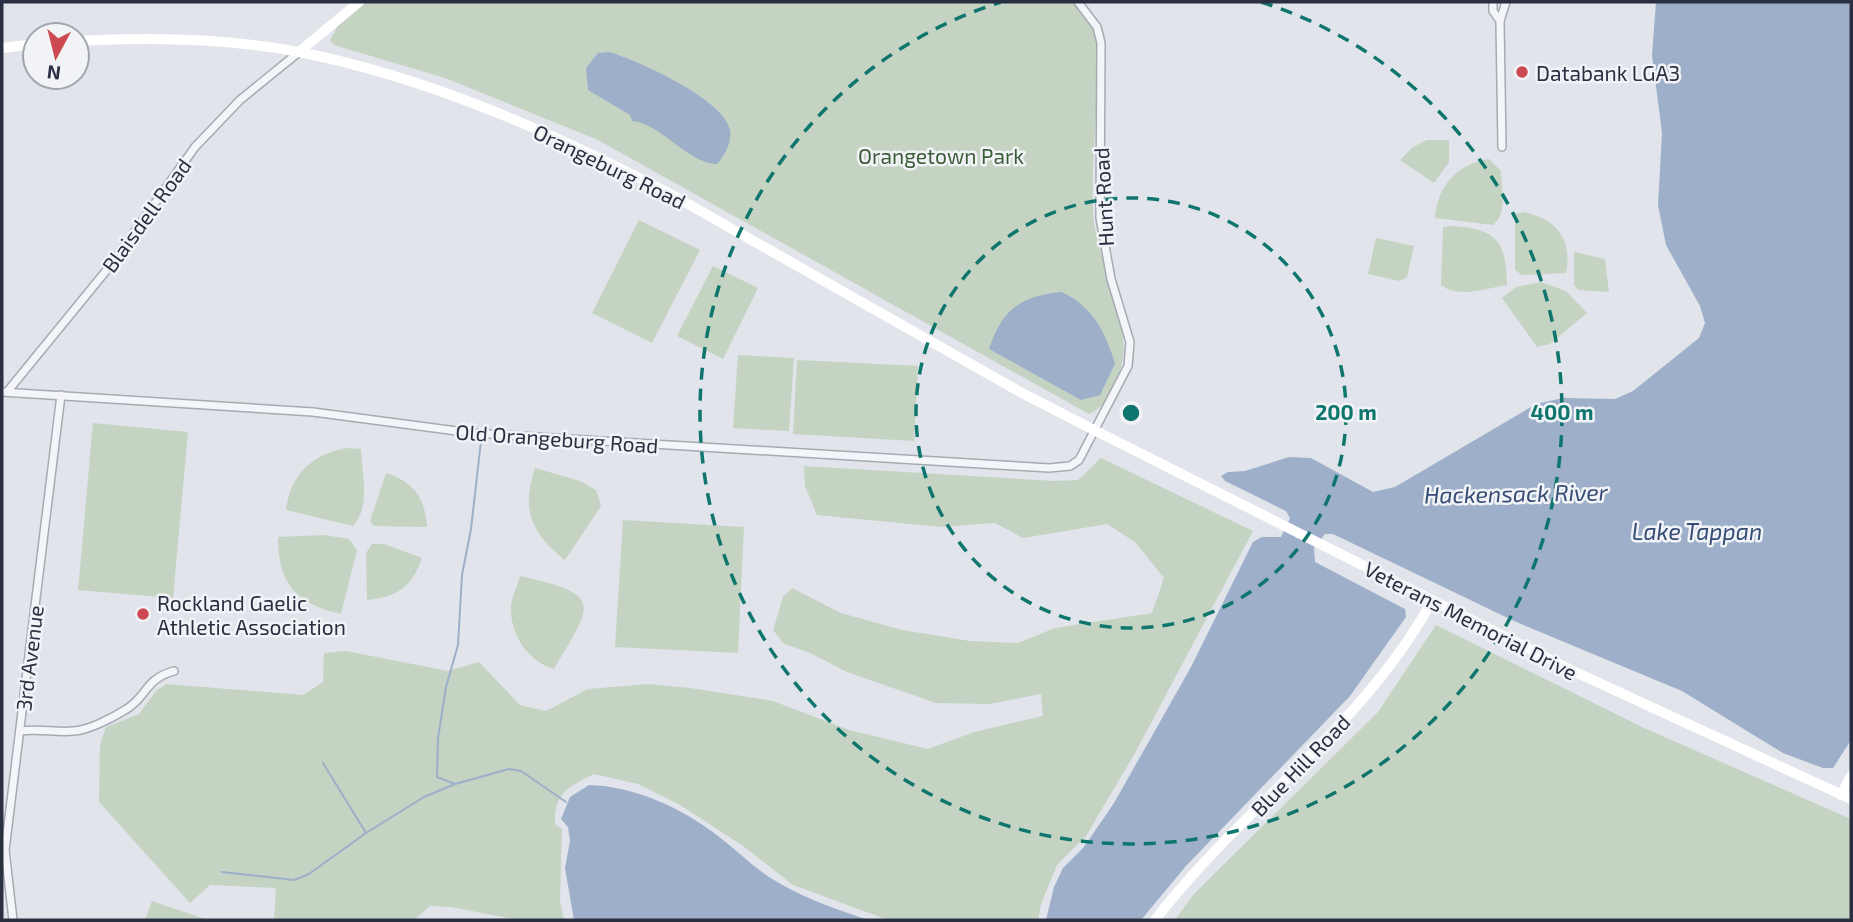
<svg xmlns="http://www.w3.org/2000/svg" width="1853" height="922" font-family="'Exo 2',sans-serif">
	<rect width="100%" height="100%" fill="#e1e4ea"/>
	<g fill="#c5d3c3">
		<path d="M366 2H1072L1091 21 1098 45C1099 101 1091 156 1093 211 1095 257 1129 319 1123 357 1120 378 1109 406 1089 414L598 140 445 78 334 45 330 40 339 24Z"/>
		<polygon points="1427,140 1449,140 1449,162 1434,183 1400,160 1413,147"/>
		<path d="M1489 159 1501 171C1501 188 1508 214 1493 225L1435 218C1438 185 1457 164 1489 159Z"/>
		<path d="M1523 212C1556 218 1573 240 1566 273L1522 275 1515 270V214Z"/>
		<polygon points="639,220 700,250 652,343 592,313"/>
		<path d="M1455 226C1498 230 1506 242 1507 285 1487 288 1458 299 1441 285L1443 227Z"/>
		<polygon points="1376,238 1414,246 1407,277 1400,281 1368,274"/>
		<polygon points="1574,252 1605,259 1609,292 1578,290 1574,285"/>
		<polygon points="713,266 758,288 723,359 677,336"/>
		<polygon points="1541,282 1566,291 1587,313 1550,344 1537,347 1502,298 1516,287"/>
		<polygon points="738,355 794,358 789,431 733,428"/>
		<polygon points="797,360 918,366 914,441 793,434"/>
		<polygon points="93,423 188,432 173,598 78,590"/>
		<path d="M346 448 361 449C362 475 371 506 353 526L286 510C291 474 311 455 346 448Z"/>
		<path d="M1101 458 1253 531 1135 753 1086 836 1057 865 1041 904 1038 920H888L793 885 743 846 680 805 638 784 594 774C568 787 554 793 555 824L562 829 560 901 564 920H518L451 907 430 906 414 920H274L276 888 210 885 190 903 99 802 100 745 106 727 139 714 156 691 166 684 303 695 323 682 324 653 346 651 448 671 479 662 520 705 546 711 588 689 648 684 690 688 773 701 849 730 928 749 974 732 1043 716 1041 694 989 704 936 703 847 672 808 652 784 644 773 630 783 597 792 588 841 613 902 630 970 641 1018 643 1055 628 1152 613 1164 578 1135 542 1107 524 1023 538 995 523 941 527 817 515 805 486 804 466 1054 481 1078 480Z"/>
		<path d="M535 468 580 481 596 490 601 506 565 560C531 533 521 511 535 468Z"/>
		<path d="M386 473C414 482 425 498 427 527L374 526 370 521Z"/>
		<polygon points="623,520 744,527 738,653 615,647"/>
		<path d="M324 535 349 539 357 550 341 614C296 604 278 584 278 537Z"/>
		<path d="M372 544H384L422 558C412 587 397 597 367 600L366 553Z"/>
		<path d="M520 576C605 595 593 603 554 669 528 661 511 636 511 609 511 599 517 586 520 576Z"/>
		<polygon points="1436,625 1644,728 1851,819 1851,920 1175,920 1193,895 1378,712"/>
		<polygon points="152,901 208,920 209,920 145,920"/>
	</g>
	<g fill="#9dafc9">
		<polygon points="1656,2 1851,2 1851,740 1833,768 1823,768 1783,753 1682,691 1514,621 1333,534 1325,534 1314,548 1315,562 1405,609 1406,617 1350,696 1186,866 1141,920 1046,920 1054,887 1063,868 1084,847 1114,803 1191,667 1253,542 1262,537 1281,537 1290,518 1286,511 1225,481 1221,476 1228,472 1245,471 1289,457 1311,458 1373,492 1395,487 1536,404 1563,398 1615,399 1633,391 1699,338 1705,323 1700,306 1666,245 1658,205 1662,133 1652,55"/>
		<path d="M609 52C637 60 724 99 730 130 732 142 725 155 717 164 689 164 660 123 632 121L630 115 588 90 586 68 598 53Z"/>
		<path d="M1061 292C1092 305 1106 333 1115 364L1100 395 1081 400 989 349C1002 309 1021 296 1061 292Z"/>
		<path d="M589 785C634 786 682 808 718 836 735 849 751 865 769 877 800 897 833 908 868 920H574L565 868 570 841 568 827 561 819 570 797Z"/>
	</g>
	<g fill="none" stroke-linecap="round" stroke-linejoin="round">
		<g stroke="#9dafc9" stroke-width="2">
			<polyline points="481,441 471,529 462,575 458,645 446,687 438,738 437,777 455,784 509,769 521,771 566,802"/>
			<polyline points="323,763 366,833 424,797 455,784"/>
			<polyline points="222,872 294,880 309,874 366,833"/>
		</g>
		<g stroke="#a6aab4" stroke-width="10">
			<g id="street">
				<polyline points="1493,2 1493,11 1500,21"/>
				<polyline points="1502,147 1500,21 1506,2"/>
				<polyline points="2,392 313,412 472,433 1049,468 1070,466 1079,460 1128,366 1130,342 1111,279 1100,218 1101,43 1097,27 1078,2"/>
				<polyline points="7,392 110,266 195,147 240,100 299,52"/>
				<path d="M20 731C39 728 56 733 74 731 89 730 112 718 125 710 147 698 144 679 174 671"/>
				<polyline points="13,920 5,850 61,395"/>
			</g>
		</g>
		<use href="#street" stroke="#f4f5f8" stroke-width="7"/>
		<g stroke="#fff" stroke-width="10">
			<path d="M77 41C151 37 226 38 299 52 431 78 556 134 674 196L1022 393 1096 431 1573 671 1851 799"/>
			<polyline points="2,48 35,44"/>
			<polyline points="299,52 359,2"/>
			<polyline points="1841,795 1851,776"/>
			<path d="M1155 920C1241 808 1363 727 1432 601"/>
		</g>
	</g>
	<g fill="none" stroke="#0f766e" stroke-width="3.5" stroke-dasharray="12 9">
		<circle cx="1131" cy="413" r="215"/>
		<path d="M1261 2A431 431 0 1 1 1001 2"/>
	</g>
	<g fill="#cc4951" stroke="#f1f3f7" stroke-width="2.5">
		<circle cx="1522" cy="72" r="7"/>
		<circle cx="143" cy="614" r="7"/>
	</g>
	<g text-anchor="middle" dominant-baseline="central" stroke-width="5" stroke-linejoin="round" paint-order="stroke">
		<g font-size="21" fill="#2a3041" stroke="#f1f3f7" text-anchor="start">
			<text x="1536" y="72">Databank LGA3</text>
			<text x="157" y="602">Rockland Gaelic<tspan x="157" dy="24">Athletic Association</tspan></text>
		</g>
		<g font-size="21" fill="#3b5d37" stroke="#f1f3f7">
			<text x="941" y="155">Orangetown Park</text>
		</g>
		<g font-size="21" fill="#2a3041" stroke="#f1f3f7">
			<text transform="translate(610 166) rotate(26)">Orangeburg Road</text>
			<text transform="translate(1103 197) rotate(-93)">Hunt Road</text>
			<text transform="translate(146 215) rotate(-54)">Blaisdell Road</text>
			<text transform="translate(557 438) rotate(4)">Old Orangeburg Road</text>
			<text transform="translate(1471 620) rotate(27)">Veterans Memorial Drive</text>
			<text transform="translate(29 658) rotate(-83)">3rd Avenue</text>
			<text transform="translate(1300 765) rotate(-46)">Blue Hill Road</text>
		</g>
		<g font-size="23" font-style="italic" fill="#354c74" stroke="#f1f3f7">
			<text transform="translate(1516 493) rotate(-1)">Hackensack River</text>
			<text x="1697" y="531">Lake Tappan</text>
		</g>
	</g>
	<circle cx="1131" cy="413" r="10" fill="#0f766e" stroke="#f1f3f7" stroke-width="3.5"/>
	<g font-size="21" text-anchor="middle" font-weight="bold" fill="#0f766e" stroke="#f1f3f7" stroke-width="5" stroke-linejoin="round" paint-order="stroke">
		<text x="1346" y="420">200 m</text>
		<text x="1562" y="420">400 m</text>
	</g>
	<rect width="1853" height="922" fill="none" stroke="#2a3041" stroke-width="7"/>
	<g transform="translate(56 56) rotate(187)"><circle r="33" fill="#f1f3f7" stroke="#a1a5ae" stroke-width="2"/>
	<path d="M0-5L12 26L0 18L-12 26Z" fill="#cc4951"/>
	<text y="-10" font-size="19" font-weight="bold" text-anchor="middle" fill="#2a3041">N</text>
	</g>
</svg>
